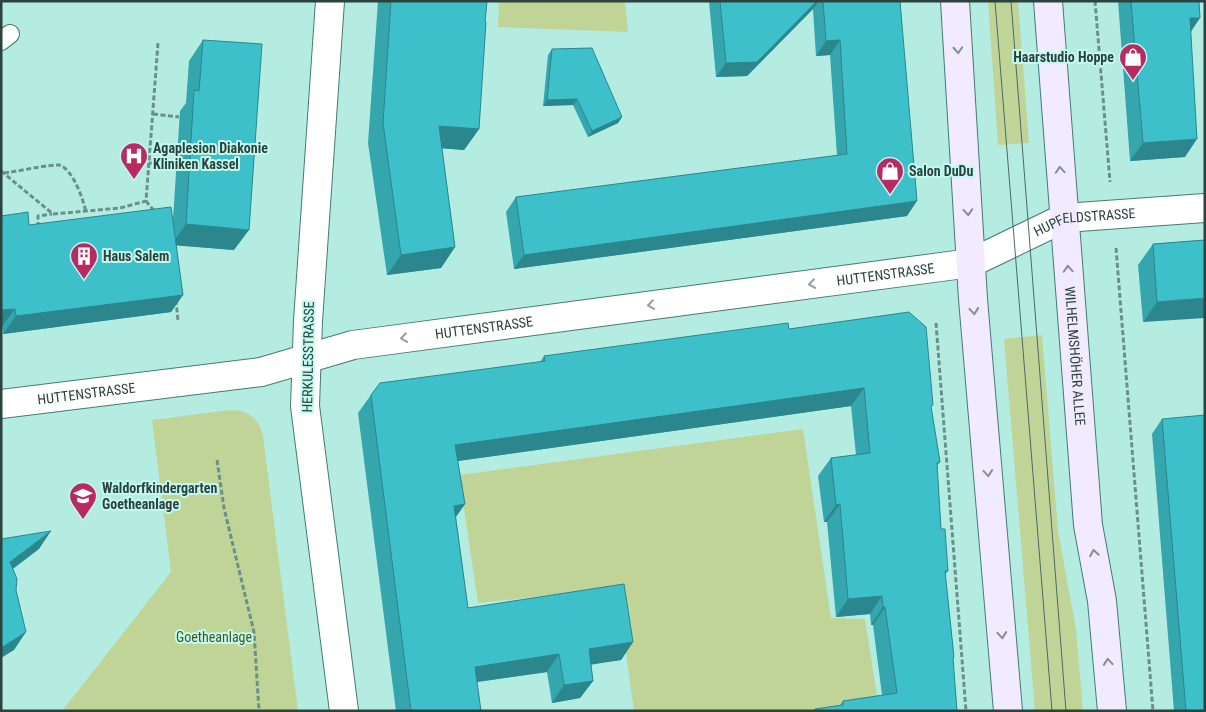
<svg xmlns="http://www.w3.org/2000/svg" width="1206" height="712" font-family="'Roboto Condensed',sans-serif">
	<rect width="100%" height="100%" fill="#b5ece2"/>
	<g fill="#c0d498">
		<polygon points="499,1 625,1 628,32 498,27"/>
		<polygon points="988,1 1018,1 1029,143 998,145"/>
		<polygon points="1042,335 1058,531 1076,629 1083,711 1035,711 1004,339"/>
		<path d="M231 410C249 410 259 419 263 436L298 711H62L171 572 152 420Z"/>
		<polygon points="803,429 831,618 865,619 879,708 864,711 634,711 617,588 478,603 459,475"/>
	</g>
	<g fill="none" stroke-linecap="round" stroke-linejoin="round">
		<g stroke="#467a72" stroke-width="20">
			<polyline id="lane" points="1,41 10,34"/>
		</g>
		<g stroke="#467a72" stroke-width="30">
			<g id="street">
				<polyline points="330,1 308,321 305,406 344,711"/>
				<path id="s1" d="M1 404 261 372 353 345 971 263 1064 218 1205 208"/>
			</g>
		</g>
		<g stroke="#467a72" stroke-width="30">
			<g id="secondary">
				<polyline points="955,1 973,299 1008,711"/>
				<path id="s2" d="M1048 1 1088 525 1102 601 1112 711"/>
			</g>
		</g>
		<g stroke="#6a9089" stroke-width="3" stroke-dasharray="5 2.5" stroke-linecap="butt">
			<polyline points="1095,1 1110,182"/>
			<polyline points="153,114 179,117"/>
			<polyline points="149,163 176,164"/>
			<polyline points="1,171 53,214 120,208 146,201 158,43"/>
			<path d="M4 173C14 172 52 164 59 165 73 169 83 199 86 212"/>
			<polyline points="146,201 155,212"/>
			<polyline points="38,227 38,216 52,214"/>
			<polyline points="1116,248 1153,711"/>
			<polyline points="176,300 178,321"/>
			<polyline points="936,323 966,711"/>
			<polyline points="217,460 224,508 254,632 259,711"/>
		</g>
		<use href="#lane" stroke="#fff" stroke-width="18"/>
		<use href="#street" stroke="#fff" stroke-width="28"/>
		<use href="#secondary" stroke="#f2eafe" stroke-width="28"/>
		<g stroke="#4b6a65" stroke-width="1">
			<polyline points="995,1 1052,711"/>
			<polyline points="1011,1 1066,711"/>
		</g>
	</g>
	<g fill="#35a5ae">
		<polygon points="378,1 487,1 485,22 479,129 464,150 442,148 455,247 441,268 387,275 368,143"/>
		<polygon points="709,1 900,1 907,216 514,269 506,212 516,197 837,156 830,55 816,56 813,9 747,76 716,77"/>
		<polygon points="1118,1 1199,1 1191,32 1185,157 1130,161"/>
		<polygon points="203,40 234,250 176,245 183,295 171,312 3,334 2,326 1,327 1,216 29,225 173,219 180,111 186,103 189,61"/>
		<polygon points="552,49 622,117 618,123 588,137 573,105 543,106 548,55"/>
		<polygon points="1205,240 1143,322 1138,265 1153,244"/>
		<polygon points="789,329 931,408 940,462 937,466 941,529 948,571 945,575 954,657 953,659 957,711 814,711 815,709 840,705 843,701 882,695 873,625 871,625 870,614 836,617 827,522 824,522 818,476 831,458 856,455 851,406 458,461 465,504 456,517 468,608 633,642 621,660 591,664 593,681 580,698 552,703 547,672 477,682 481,711 396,711 358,413 371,395 540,362 544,356"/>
		<polygon points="1162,419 1205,711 1174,711 1152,434"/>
	</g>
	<g fill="#2b868d">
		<polygon points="817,1 819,1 813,9 747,76 716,77 726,63"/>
		<polygon points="1190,18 1200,18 1188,36"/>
		<polygon points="840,40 830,55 816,56 826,41"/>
		<polygon points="577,99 573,105 543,106 547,100"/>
		<polygon points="622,117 618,123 588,137 592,131"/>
		<polygon points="439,126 479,129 464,150 424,147"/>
		<polygon points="1197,139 1185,157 1130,161 1143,143"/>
		<polygon points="917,201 907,216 514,269 524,255"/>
		<polygon points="186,224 249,230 234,250 171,245"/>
		<polygon points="455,247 441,268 387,275 401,255"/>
		<polygon points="183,295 171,312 3,334 16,316"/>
		<polygon points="1205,298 1205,318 1143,322 1157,302"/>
		<polygon points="15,309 2,326 1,327 1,310"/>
		<polygon points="864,388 851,406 443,463 455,445"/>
		<polygon points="465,504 452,522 454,506"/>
		<polygon points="840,504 827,522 824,522 836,505"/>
		<polygon points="51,531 39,549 1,578 10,562"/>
		<polygon points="882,596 870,614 836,617 848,599"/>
		<polygon points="883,607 885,607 873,625 871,625"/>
		<polygon points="26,632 14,650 1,658 1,648"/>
		<polygon points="633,642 621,660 576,667 589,649"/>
		<polygon points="559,654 547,672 462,684 475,667"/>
		<polygon points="593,681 580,698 552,703 564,685"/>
	</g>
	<g fill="#3ec0ca" stroke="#2b868d">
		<polygon points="391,1 487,1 485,22 486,22 479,129 439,126 455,247 401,255 383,123"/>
		<polygon points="720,1 817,1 757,62 726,63"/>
		<polygon points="823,1 900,1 917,201 524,255 516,197 847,154 840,40 826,41"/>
		<polygon points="1131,1 1199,1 1200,18 1190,18 1197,139 1143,143"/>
		<polygon points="203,40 262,44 249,230 186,224 194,90 199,91"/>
		<polygon points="592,48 622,117 592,131 577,99 547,100 552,49"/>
		<polygon points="171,207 183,295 16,316 15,309 1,310 1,216 28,212 29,225"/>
		<polygon points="1205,240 1205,298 1157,302 1153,244"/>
		<polygon points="909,312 926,327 933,405 931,406 940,462 937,463 941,529 945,529 948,571 945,571 954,657 953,658 957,711 816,711 815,709 843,705 843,701 897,693 885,607 883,607 882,596 848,599 840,504 836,505 831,458 870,453 864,388 455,445 465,504 454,506 468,608 624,584 633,642 589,649 593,681 564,685 559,654 475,667 481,711 411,711 371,395 380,383 545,361 544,356 788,323 789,329"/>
		<polygon points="1205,415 1205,711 1186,711 1162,419"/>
		<polygon points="51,531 10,562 17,579 16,590 26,632 1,648 1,539"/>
	</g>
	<defs><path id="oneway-chevron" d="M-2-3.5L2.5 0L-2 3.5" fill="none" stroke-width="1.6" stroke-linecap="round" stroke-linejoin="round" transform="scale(1.25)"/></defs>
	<g stroke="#858e94">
		<use href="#oneway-chevron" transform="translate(958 50) rotate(87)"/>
		<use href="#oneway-chevron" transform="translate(1060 170) rotate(-94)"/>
		<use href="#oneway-chevron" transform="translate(968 212) rotate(86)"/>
		<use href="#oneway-chevron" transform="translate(1068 269) rotate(-94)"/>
		<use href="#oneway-chevron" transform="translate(974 311) rotate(85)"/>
		<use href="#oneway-chevron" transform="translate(988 473) rotate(85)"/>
		<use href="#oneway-chevron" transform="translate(1094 553) rotate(-100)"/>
		<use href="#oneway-chevron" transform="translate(1002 635) rotate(85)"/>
		<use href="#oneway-chevron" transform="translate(1108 662) rotate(-95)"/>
	</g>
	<g stroke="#95a09e">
		<use href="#oneway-chevron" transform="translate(812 284) rotate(172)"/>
		<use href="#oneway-chevron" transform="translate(651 305) rotate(172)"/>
		<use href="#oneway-chevron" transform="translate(404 338) rotate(172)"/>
	</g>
	<defs>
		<g id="shop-pin" transform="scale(1.4375)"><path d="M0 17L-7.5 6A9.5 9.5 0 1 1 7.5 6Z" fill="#b82b62" stroke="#c2faf0"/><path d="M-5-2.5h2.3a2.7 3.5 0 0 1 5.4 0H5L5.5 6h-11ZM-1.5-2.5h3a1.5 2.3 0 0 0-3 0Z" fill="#fff"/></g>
		<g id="hospital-pin" transform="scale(1.4375)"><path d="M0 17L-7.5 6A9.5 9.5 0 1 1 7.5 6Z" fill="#b82b62" stroke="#c2faf0"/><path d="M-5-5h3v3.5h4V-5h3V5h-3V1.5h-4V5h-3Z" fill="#fff"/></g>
		<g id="building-pin" transform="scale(1.4375)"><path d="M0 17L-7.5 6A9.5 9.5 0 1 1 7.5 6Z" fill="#b82b62" stroke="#c2faf0"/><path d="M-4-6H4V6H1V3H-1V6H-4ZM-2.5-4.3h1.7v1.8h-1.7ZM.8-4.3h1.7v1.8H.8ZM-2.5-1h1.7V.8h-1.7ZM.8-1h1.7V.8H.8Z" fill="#fff"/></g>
		<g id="school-pin" transform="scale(1.4375)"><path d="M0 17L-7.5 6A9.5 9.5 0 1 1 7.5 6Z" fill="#b82b62" stroke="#c2faf0"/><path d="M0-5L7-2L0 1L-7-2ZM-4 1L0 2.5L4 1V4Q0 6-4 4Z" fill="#fff"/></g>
	</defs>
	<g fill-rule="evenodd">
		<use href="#shop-pin" x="1133" y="57"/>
		<use href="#hospital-pin" x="134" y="156"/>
		<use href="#shop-pin" x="890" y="171"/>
		<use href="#building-pin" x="84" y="256"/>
		<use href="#school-pin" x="83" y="496"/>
	</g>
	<g text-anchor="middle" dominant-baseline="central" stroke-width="4" stroke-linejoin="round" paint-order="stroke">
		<g font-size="14" font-weight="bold" fill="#2b423e" stroke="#c2faf0" text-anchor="start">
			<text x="1114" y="57" text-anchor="end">Haarstudio Hoppe</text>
			<text x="153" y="148">Agaplesion Diakonie<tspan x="153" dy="16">Kliniken Kassel</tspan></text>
			<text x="909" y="171">Salon DuDu</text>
			<text x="103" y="256">Haus Salem</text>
			<text x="102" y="488">Waldorfkindergarten<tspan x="102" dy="16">Goetheanlage</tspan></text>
		</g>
		<g font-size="14" fill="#2b423e" stroke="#c2faf0">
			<text stroke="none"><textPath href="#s1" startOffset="1104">HUPFELDSTRASSE</textPath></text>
			<text stroke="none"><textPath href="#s1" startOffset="895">HUTTENSTRASSE</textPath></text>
			<text stroke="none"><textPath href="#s1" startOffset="490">HUTTENSTRASSE</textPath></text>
			<text transform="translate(308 357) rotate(-89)">HERKULESSTRASSE</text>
			<text stroke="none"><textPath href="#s2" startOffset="356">WILHELMSHÖHER ALLEE</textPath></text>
			<text stroke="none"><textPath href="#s1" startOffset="86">HUTTENSTRASSE</textPath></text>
		</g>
		<g font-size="14" fill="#47561c" stroke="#c2faf0">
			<text x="214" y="637">Goetheanlage</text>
		</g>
	</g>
	<rect width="1206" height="712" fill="none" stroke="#2b423e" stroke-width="5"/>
</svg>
